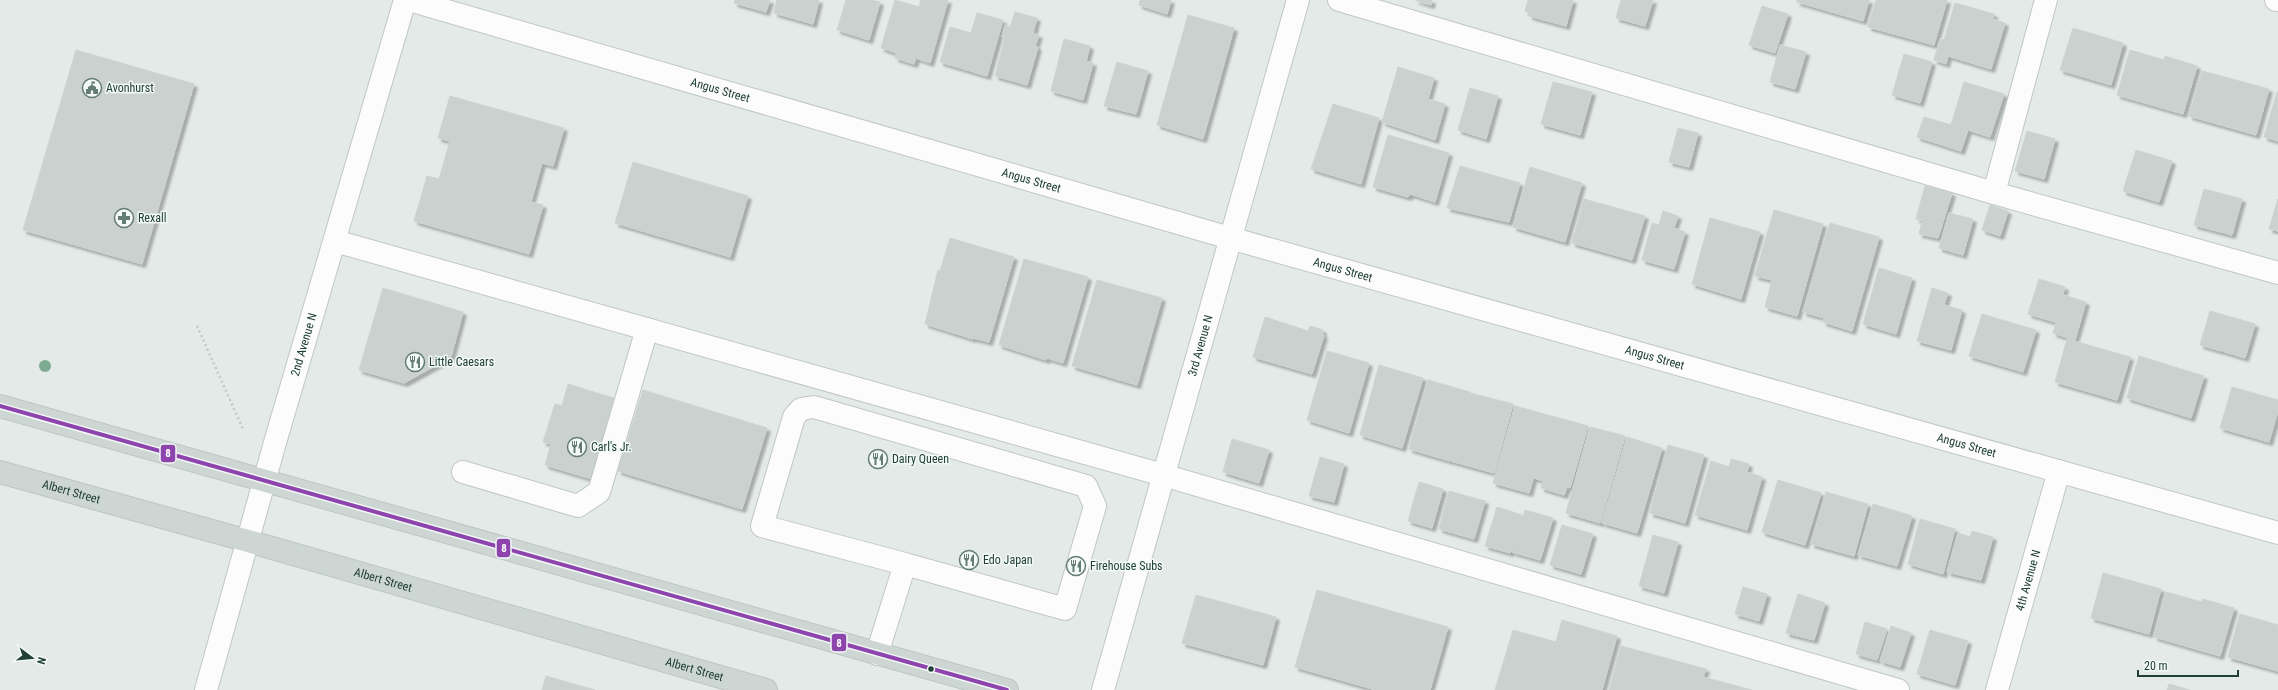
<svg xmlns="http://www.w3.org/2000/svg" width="2278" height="690" font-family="'Roboto Condensed',sans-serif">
	<defs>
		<filter id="shadow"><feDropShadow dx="3.5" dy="3.5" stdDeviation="1" flood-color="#0004"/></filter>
	</defs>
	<rect width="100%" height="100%" fill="#e4eae7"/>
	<g fill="#cbd1cf" stroke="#cdd3d0" filter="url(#shadow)">
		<polygon points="735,0 770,0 766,12 734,3"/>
		<polygon points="777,0 819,0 813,24 774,13"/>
		<polygon points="846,0 871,0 880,2 869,40 837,30"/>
		<polygon points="895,0 919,7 921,0 948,0 930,63 916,58 914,64 895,58 896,53 881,48"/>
		<polygon points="1140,0 1171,0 1167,14 1139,5"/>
		<polygon points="1415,0 1432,0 1431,5"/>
		<polygon points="1528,0 1573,0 1566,26 1529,16 1530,13 1525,11"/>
		<polygon points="1621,0 1653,0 1645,26 1616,18"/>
		<polygon points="1797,0 1869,0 1863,21 1797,2"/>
		<polygon points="1876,0 1947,0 1934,45 1868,27"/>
		<polygon points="1955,3 1994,14 1993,19 2005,23 1991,69 1948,56 1946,64 1934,60 1940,39 1944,40"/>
		<polygon points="1762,6 1788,14 1775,53 1749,45"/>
		<polygon points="1015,12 1037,18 1033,33 1039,35 1035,46 1038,47 1027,85 995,76 1005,38 1002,37 1005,25 1010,27"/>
		<polygon points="977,13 1003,20 987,76 940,62 950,27 971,33"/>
		<polygon points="1188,15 1234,28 1203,139 1157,125"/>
		<polygon points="2073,28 2123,43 2111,85 2060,70"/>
		<polygon points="1064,39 1090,46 1086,61 1093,63 1083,100 1051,91"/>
		<polygon points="1780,45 1806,52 1795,89 1770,82"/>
		<polygon points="76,50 194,84 142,264 23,230"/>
		<polygon points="2130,50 2164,60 2165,56 2197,66 2183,114 2117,95"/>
		<polygon points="1904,54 1932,62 1920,103 1892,95"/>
		<polygon points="1117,62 1148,71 1136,114 1104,106"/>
		<polygon points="1398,67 1434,78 1428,99 1445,104 1435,140 1382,122"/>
		<polygon points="2202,71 2269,89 2256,135 2189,116"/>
		<polygon points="1553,82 1592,92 1580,135 1541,124"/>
		<polygon points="1964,82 2004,94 1990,137 1968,130 1961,151 1917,137 1924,117 1951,125"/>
		<polygon points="1470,88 1498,96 1486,139 1458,130"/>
		<polygon points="2277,92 2278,92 2278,141 2264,137"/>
		<polygon points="450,96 564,128 553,166 542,163 531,202 543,205 529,254 414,221 427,176 439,179 450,141 438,138"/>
		<polygon points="1333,104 1379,118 1361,184 1311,169"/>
		<polygon points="1678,128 1698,133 1689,167 1669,162"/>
		<polygon points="2027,131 2055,139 2044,179 2015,171"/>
		<polygon points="1388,135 1449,153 1435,202 1410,194 1408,197 1373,187"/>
		<polygon points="2136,150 2172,161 2159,202 2123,191"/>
		<polygon points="633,162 748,196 730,257 615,223"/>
		<polygon points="1460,166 1520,183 1509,222 1447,208"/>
		<polygon points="1530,167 1582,183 1565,242 1513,227"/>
		<polygon points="1925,186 1952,193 1938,238 1919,234 1922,221 1916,219"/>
		<polygon points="2204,189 2242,199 2232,235 2194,225"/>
		<polygon points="1584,199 1645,216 1632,260 1572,243"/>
		<polygon points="2278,199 2278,231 2269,229"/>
		<polygon points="1990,205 2008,211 2000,236 1982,230"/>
		<polygon points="1774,210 1823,224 1797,316 1765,307 1772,280 1755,276"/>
		<polygon points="1663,211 1678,216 1674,228 1685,232 1674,269 1642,260 1652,223 1659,225"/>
		<polygon points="1949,213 1973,219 1963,255 1939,248"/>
		<polygon points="1710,218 1760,232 1741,299 1692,284"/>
		<polygon points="1830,223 1879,237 1852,331 1823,322 1824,318 1803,312"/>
		<polygon points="950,238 1014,257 989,342 973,338 973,339 925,324 938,270 940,271"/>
		<polygon points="1024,259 1088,277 1063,363 1047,358 1046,360 999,345"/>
		<polygon points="1879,268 1912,278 1896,334 1863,324"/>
		<polygon points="2039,279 2065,287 2055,322 2028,314"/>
		<polygon points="1097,280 1162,298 1137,385 1072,366"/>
		<polygon points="383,288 463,312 451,357 404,383 359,370"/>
		<polygon points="1932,288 1948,293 1944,305 1962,310 1951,350 1917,341"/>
		<polygon points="2064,295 2086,302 2075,340 2053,333"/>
		<polygon points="2210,311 2231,317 2221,351 2200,345"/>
		<polygon points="1982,314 2036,330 2023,372 1969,356"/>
		<polygon points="1265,317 1308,331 1310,326 1323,330 1322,334 1324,335 1312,374 1253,357"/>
		<polygon points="2232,317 2255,324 2245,358 2222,351"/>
		<polygon points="2067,339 2130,357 2117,400 2055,382"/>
		<polygon points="1327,351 1369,363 1349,433 1307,420"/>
		<polygon points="2139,356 2204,376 2191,418 2127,398"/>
		<polygon points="1379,365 1423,378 1402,448 1360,435"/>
		<polygon points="1428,380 1470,392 1450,461 1409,449"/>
		<polygon points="568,384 620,400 595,480 545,465 551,444 543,442 555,404 562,406"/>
		<polygon points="2232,387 2278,400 2278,411 2269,442 2220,428"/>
		<polygon points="643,390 767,428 742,509 618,471"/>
		<polygon points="1470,393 1513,404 1494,473 1451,461"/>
		<polygon points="1515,406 1551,416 1529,493 1493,483"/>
		<polygon points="1552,416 1588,426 1570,488 1567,487 1564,495 1541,488 1543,481 1534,478"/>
		<polygon points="1590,427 1625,436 1600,523 1566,513"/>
		<polygon points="1627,437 1662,448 1637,533 1602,523"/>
		<polygon points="1232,439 1269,450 1259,483 1223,472"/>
		<polygon points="1668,445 1704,455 1685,523 1650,513"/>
		<polygon points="1320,457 1344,464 1334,502 1309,496"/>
		<polygon points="1731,459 1749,464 1747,472 1762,477 1747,530 1695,515 1711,461 1729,467"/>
		<polygon points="1778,480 1821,493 1805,545 1762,532"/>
		<polygon points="1419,482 1443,489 1432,528 1408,521"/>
		<polygon points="1449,491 1485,501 1474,539 1439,529"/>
		<polygon points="1826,492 1868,504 1854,556 1811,544"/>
		<polygon points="1873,504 1912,516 1897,566 1858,555"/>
		<polygon points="1497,507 1522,515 1510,553 1485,546"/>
		<polygon points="1525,510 1553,518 1540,560 1512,552"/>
		<polygon points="1920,519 1955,529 1943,574 1908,564"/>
		<polygon points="1562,525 1593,534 1581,574 1550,565"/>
		<polygon points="1972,531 1993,537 1981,580 1947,572 1958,533 1970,537"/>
		<polygon points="1653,535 1678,542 1664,593 1639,586"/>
		<polygon points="2103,573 2161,589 2149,634 2091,618"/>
		<polygon points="1743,587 1767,594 1759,621 1735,614"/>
		<polygon points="1317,590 1448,627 1430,690 1376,690 1295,667"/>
		<polygon points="2166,592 2202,602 2203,599 2234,608 2220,656 2154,637"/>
		<polygon points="1798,594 1825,603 1814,640 1786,633"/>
		<polygon points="1196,595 1276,617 1263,665 1182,643"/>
		<polygon points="2240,614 2278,625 2278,671 2228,657"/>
		<polygon points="1562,620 1617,636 1602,690 1495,690 1513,630 1556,642"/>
		<polygon points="1865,622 1887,629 1877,660 1856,654"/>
		<polygon points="1891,626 1911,633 1900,667 1880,661"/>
		<polygon points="1930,630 1968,641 1955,685 1917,674"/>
		<polygon points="1621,646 1706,669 1703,677 1752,690 1609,690"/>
		<polygon points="546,676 595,690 542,690"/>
		<polygon points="2169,684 2190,690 2167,690"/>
	</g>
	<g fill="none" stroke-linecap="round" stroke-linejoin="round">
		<g stroke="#c1c7c4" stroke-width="24">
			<g id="minor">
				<path id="s1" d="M409 0 1230 238 2278 533"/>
				<polyline points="1339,0 1994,193 2278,273"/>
				<polyline points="2276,0 2278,0"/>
				<polyline points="1994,193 2046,0"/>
				<polyline points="335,241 1163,475 1898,690"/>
				<polyline points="463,472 578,506 599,492 647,329"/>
				<polyline points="877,654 905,564 1065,609 1095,506 1086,486 814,407 801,409 794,417 762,526 905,564"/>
				<path id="s2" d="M206 690 276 439 405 0"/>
				<path id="s3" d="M1103 690 1298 0"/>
				<path id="s4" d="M1997 690 2059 471"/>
			</g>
		</g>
		<g stroke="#bcc6c3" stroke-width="24">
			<g id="major">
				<polyline points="0,406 1007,690"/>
				<path id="s5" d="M0 472 248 541 766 690"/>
			</g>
		</g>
		<polyline stroke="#c0cac8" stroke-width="2.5" stroke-dasharray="2 3" stroke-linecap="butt" points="197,326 243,429"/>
		<use href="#minor" stroke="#fbfcfb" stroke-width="22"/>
		<use href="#major" stroke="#cdd6d3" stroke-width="22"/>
		<g stroke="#f2f9f6" stroke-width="7">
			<polyline id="bus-1" points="0,406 1007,690"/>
		</g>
		<use href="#bus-1" stroke="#8e44ad" stroke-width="4"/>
	</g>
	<circle fill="#7cab91" cx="45" cy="366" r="6"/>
	<defs>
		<g id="civic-ring" transform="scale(1)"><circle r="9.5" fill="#f2f9f6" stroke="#657b75" stroke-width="1.5"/><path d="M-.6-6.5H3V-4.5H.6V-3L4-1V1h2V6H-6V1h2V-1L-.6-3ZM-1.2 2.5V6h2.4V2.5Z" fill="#657b75"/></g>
		<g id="pharmacy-ring" transform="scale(1)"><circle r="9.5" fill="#f2f9f6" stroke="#657b75" stroke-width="1.5"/><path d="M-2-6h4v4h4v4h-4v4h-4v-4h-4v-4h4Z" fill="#657b75"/></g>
		<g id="restaurant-ring" transform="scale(1)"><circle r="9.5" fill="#f2f9f6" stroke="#657b75" stroke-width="1.5"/><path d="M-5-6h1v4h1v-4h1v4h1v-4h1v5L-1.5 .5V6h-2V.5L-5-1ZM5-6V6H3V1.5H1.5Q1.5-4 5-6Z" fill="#657b75"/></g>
	</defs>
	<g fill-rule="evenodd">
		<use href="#civic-ring" x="92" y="88"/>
		<use href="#pharmacy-ring" x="124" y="218"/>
		<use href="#restaurant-ring" x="415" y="362"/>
		<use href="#restaurant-ring" x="577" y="447"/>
		<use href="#restaurant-ring" x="878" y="459"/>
		<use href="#restaurant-ring" x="969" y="560"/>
		<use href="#restaurant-ring" x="1076" y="566"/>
	</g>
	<circle fill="#203f38" stroke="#f2f9f6" stroke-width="1.5" cx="931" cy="669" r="3.5"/>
	<g text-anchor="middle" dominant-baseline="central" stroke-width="3" stroke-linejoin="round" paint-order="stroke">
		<g font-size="12" fill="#203f38" stroke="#f2f9f6" text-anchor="start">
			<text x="106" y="88">Avonhurst</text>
			<text x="138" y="218">Rexall</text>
			<text x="429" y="362">Little Caesars</text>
			<text x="591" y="447">Carl's Jr.</text>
			<text x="892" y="459">Dairy Queen</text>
			<text x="983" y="560">Edo Japan</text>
			<text x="1090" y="566">Firehouse Subs</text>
		</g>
		<g font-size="12" fill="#203f38" stroke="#f2f9f6">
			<text stroke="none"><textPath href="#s1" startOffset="324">Angus Street</textPath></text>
			<text stroke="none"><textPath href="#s1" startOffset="648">Angus Street</textPath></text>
			<text stroke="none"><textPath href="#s1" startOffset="972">Angus Street</textPath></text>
			<text stroke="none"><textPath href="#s2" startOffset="359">2nd Avenue N</textPath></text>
			<text stroke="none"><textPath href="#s3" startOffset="358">3rd Avenue N</textPath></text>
			<text stroke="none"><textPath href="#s1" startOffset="1296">Angus Street</textPath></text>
			<text stroke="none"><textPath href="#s1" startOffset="1620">Angus Street</textPath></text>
			<text stroke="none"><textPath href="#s5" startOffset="74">Albert Street</textPath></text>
			<text stroke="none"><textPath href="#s5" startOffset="398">Albert Street</textPath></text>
			<text stroke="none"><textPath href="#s4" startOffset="114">4th Avenue N</textPath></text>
			<text stroke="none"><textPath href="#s5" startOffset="722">Albert Street</textPath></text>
		</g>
	</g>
	<g stroke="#f2f9f6" stroke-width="1.5">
		<rect x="160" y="444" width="16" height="19" rx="4" fill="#8e44ad"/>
		<rect x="496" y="538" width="15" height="20" rx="4" fill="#8e44ad"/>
		<rect x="831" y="633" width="16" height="19" rx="4" fill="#8e44ad"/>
	</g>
	<g font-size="11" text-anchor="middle" font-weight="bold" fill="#fff">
		<text x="168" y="457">8</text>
		<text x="504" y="552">8</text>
		<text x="839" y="647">8</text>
	</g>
	<g transform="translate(32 658) rotate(106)" stroke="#f2f9f6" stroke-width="3" paint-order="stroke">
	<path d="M0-3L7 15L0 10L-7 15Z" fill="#203f38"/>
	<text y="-6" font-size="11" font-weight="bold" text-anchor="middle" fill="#203f38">N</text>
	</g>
	<path d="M2138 670v6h100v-6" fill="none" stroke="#203f38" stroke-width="2"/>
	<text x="2144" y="670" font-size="12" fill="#203f38" stroke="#f2f9f6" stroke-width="3" paint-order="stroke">20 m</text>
</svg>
